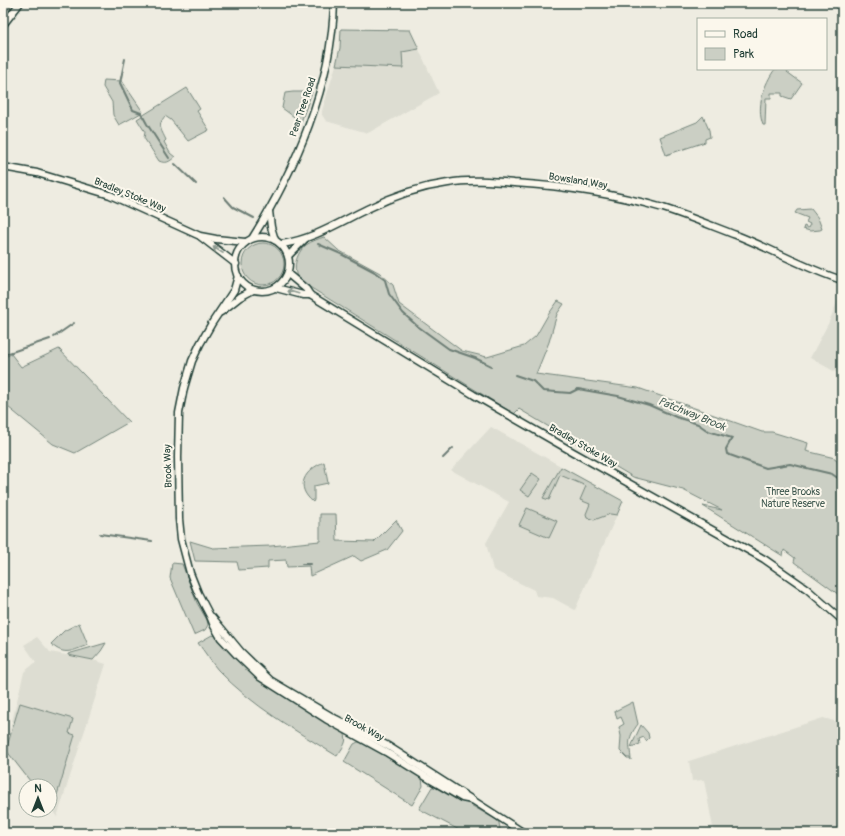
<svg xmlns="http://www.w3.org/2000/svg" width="845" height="836" font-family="Pangolin,sans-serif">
	<rect width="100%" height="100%" fill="#eeece1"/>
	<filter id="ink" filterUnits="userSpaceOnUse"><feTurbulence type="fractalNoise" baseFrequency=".025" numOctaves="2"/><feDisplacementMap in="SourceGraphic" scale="8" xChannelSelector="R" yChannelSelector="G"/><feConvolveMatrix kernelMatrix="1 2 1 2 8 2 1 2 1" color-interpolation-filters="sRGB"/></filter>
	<g filter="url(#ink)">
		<g fill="#ddddd2">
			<polygon points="341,29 410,30 439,93 368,133 326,121 322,115 322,111 336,65 340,48"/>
			<polygon points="842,290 842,374 841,375 810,358 829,322"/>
			<polygon points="491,427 623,501 575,610 553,598 536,596 534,590 493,570 486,543 509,502 451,470"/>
			<polygon points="37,637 50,652 93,660 106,664 57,817 50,808 50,786 33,786 5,750 24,672 36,662 24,645"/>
			<polygon points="823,718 842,723 842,833 714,833 704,780 692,781 689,761"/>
		</g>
		<g fill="#cbcfc4" stroke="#75867c">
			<polygon points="341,29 410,30 419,49 402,52 403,68 336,65 340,48"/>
			<path d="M775 69H789L787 72 802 83 791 99 782 96V93H771V98H766L765 125H763C756 107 764 84 775 69Z"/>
			<polygon points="104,80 122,81 143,112 119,125 113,115 112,102 103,87"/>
			<path d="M187 88 200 109 197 111 209 130 188 141 171 120 165 116C157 126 161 129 166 140L164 142 170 153 175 157C169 162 166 164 159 161L144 138 145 132 137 119Z"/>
			<polygon points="293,92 312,92 301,122 282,108 285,93"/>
			<polygon points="703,116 709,130 710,137 705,139 705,142 666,155 660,137 697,122"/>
			<polygon points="811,209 818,218 822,229 820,230 810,231 803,229 804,226 808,228 810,224 806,222 808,218 795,213 797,210"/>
			<path d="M324 237 338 250 380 273 393 285 399 304 462 351 487 357 524 346 536 336 548 315 558 301 564 304 557 314 549 342 536 374 638 388 762 432H772L808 443 806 451 835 458 842 468V597L794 562 795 558 784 550 783 556 703 506 722 510 683 490 633 477 519 409 514 414 300 281C291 271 296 253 306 245 312 241 318 239 324 237Z"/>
			<circle cx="263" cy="264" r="21"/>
			<polygon points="59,349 129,422 75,453 53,444 8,407 3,408 3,358 11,354 21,367"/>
			<path d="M324 462 328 483 314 486V500L313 502C294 486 305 470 324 462Z"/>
			<polygon points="561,467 623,501 617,515 610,514 594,520 587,517 586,514 590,504 580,500 586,486 560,475 549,500 543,498"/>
			<polygon points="532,473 541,479 529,496 520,490"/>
			<polygon points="527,508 557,521 549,538 519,525"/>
			<polygon points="320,514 336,514 337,541 374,542 396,520 402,531 387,550 361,561 354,556 310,576 309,566 287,567 286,560 268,561 268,568 239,570 237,562 195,561 190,541 213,548 271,546 320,541"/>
			<polygon points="172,563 182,564 197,603 207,620 208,625 205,630 194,635 170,578"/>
			<path d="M79 623 88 645C73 650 65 657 51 644L64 631Z"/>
			<path d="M212 635 217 636 257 678 293 702 344 732C349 742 342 748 337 756 296 731 252 706 218 670 211 662 205 652 198 643Z"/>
			<polygon points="106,643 101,651 93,660 68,655 68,654"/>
			<path d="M633 702 638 724C626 740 630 744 631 760L630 758H627L620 751 621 736 619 727 624 724 621 717 617 719 615 711Z"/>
			<polygon points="20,703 73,719 69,733 75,735 57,795 50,793 50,786 34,786 6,750"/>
			<polygon points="641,725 648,733 649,738 646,741 644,737 639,739 640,744 631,747"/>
			<polygon points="358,742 362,742 422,778 423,786 412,805 344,762 354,744"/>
			<polygon points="432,787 439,787 497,820 499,823 500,829 497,833 465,833 419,809"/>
		</g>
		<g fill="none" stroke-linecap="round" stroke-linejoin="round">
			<g stroke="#6c7d74" stroke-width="2">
				<polyline points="125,59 120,83 133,110 141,113 147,124 169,158"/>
				<polyline points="175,164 196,184"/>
				<polyline points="224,197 233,207 254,218"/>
				<polyline points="318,244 341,254 373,271 385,280 389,294 403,313 416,325 449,349 475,358 491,366"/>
				<polyline points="54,337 74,323"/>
				<polyline points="3,355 50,339"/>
				<polyline points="515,375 533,381 543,391 570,393 578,389 618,396 649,405 676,417 698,424 708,431 732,438 726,449 727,454 766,468 790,464 832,474 842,481"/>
				<polyline points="443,458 453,448"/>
				<polyline points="100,534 152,541"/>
				<polyline points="302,564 310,564"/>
			</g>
			<g stroke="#1f3d34" stroke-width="9">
				<g id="tertiary">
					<polyline points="3,25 20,3"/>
					<polyline points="3,167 37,173 110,195 200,236 216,239 245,242"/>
					<polyline points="269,211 271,227 275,240"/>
					<circle cx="262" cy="264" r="27"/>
					<polyline points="201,237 236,264"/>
					<path d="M253 237C296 168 332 85 334 3"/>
					<path d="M281 244C312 240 340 222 367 209 393 196 419 187 448 183 469 179 492 181 514 183 564 186 615 194 663 208 688 216 712 226 736 235 772 249 806 269 842 280"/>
					<polyline points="288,256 305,239"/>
					<polyline points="288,274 306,289 310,295 474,395 573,452 764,559 807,589 842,620"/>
					<polyline points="238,276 234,290 212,323 200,344 192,361 184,388 179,413 178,457 179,519 181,539 190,573 198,593 210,616 214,626 221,638 237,655 260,677 326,719 386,752 431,780 462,798 472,800"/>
					<polyline points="276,288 303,295 310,295"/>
					<polyline points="221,312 240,297 253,290"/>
					<polyline points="212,617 241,652 270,680 336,719 388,746 524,833"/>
				</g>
			</g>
			<use href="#tertiary" stroke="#fbf7ec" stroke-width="6"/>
		</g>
		<defs><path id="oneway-shaft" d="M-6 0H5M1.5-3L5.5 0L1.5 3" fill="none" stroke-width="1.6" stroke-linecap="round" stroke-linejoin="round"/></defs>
		<g stroke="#8d9a90">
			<use href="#oneway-shaft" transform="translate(218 250) rotate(-147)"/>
			<use href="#oneway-shaft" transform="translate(293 292) rotate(-164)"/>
		</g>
	</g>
	<g text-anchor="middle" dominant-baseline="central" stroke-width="4" stroke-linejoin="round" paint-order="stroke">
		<g font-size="10" fill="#1f3d34" stroke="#fbf7ec">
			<text transform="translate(303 107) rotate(-71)">Pear Tree Road</text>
			<text transform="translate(578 181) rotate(9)">Bowsland Way</text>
			<text transform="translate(130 195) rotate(22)">Bradley Stoke Way</text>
			<text transform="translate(583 446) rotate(30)">Bradley Stoke Way</text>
			<text transform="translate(168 466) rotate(-92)">Brook Way</text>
			<text transform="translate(364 728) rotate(29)">Brook Way</text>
		</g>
		<g font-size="10" fill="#415a51" stroke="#fbf7ec">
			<text x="793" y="492">Three Brooks<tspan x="793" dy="12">Nature Reserve</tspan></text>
		</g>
		<g font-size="11" font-style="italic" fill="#455d54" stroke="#fbf7ec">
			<text transform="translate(692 414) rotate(22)">Patchway Brook</text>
		</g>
	</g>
	<rect width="845" height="836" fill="none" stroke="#fbf7ec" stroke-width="16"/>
	<rect x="8" y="8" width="829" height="820" fill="none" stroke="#1f3d34" stroke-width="1.5" filter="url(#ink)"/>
	<rect x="697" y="18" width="130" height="52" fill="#fbf7ec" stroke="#a3ada2"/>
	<rect x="705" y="31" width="20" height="6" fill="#fbf7ec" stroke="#a3ada2"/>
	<text x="733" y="38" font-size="12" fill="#1f3d34">Road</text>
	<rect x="705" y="48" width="20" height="12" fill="#cbcfc4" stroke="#a3ada2"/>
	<text x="733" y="58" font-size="12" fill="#1f3d34">Park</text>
	<g transform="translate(38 798)"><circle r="19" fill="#fbf7ec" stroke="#a3ada2"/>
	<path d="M0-3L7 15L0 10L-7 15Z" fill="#1f3d34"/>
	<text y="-6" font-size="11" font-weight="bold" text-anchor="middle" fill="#1f3d34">N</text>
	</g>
</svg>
